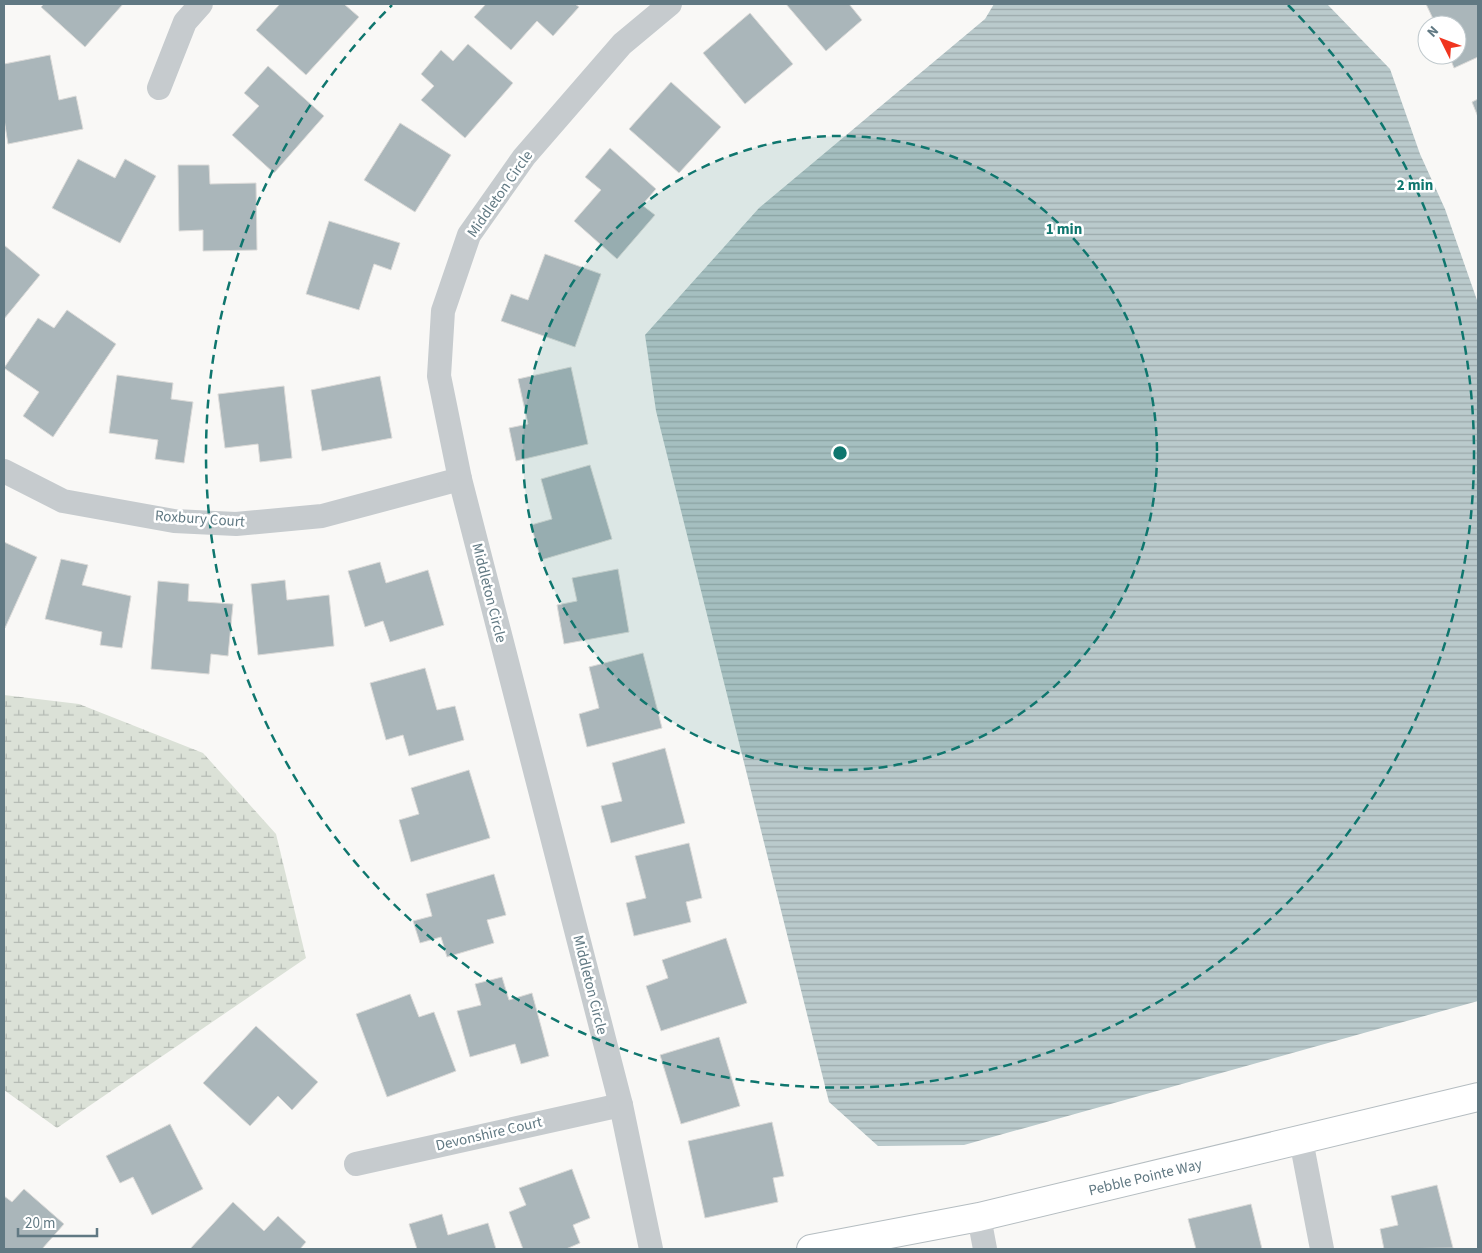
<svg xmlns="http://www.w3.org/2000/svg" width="1482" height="1253" font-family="'Source Sans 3',sans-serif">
	<defs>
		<pattern id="wetland-marsh" width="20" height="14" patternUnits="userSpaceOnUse" patternTransform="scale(1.25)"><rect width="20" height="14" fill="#dbe1d7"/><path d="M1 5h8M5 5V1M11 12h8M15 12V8" fill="none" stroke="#b5bbb4"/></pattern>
		<pattern id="water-rules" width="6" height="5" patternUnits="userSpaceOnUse" patternTransform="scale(1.25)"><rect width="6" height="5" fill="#bacacc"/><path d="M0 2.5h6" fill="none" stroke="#9ba9ab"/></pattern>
	</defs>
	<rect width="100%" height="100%" fill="#f9f8f6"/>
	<polygon fill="url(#wetland-marsh)" points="4,695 79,704 203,753 276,834 306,958 57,1128 4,1090"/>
	<polygon fill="url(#water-rules)" points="994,4 1327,4 1390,69 1420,154 1445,209 1478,303 1478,1001 964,1145 878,1146 829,1102 656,411 645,335 759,208 985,19"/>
	<g fill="#aab6ba" stroke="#dbdad8">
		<polygon points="44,4 123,4 85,47 41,7"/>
		<polygon points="280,4 344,4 359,17 306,75 256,30"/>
		<polygon points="486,4 575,4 579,7 553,36 537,21 511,50 474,17"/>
		<polygon points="786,4 849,4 862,20 826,51"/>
		<polygon points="1426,4 1478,4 1478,57 1454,68 1449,55 1457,55 1457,25 1436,25"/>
		<polygon points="750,13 793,64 745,104 703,53"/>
		<polygon points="468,44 513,83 465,138 421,100 434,86 421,74 441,50 453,61"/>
		<polygon points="50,55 59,100 76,96 83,129 8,144 4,119 4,64"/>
		<polygon points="268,66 324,116 274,173 232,135 259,106 244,93"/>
		<polygon points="671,82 721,127 679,173 629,129"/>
		<polygon points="1478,99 1478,117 1472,102"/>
		<polygon points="400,123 451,155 415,212 364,180"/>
		<polygon points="610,148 656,189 642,205 655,215 617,259 574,221 601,190 585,177"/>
		<polygon points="78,159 115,178 125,159 156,176 120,243 52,208"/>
		<polygon points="178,165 209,165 210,184 256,183 257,250 203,251 203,230 179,231"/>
		<polygon points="329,221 400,243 391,270 374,264 359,310 306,294"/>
		<polygon points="4,245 40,275 4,319"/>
		<polygon points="545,254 601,274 575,347 501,321 511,294 528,300"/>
		<polygon points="67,310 116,344 53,437 23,416 39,392 4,368 38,318 54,328"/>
		<polygon points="571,367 588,444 516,461 509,428 528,424 518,379"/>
		<polygon points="117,375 173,383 171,399 193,402 184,463 155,459 158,440 109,433"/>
		<polygon points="380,376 392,438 322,451 311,390"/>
		<polygon points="284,386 292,458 260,462 258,444 225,448 218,394"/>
		<polygon points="590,465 612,539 541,560 531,525 552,519 541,479"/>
		<polygon points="4,542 37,557 5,628 4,627"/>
		<polygon points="61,559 88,565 82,585 131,596 122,648 100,645 102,632 45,619"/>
		<polygon points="380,562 386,583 428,570 444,625 390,642 383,621 365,627 348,571"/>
		<polygon points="618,569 629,632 564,644 557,605 577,601 572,578"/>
		<polygon points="285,580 287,600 329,595 334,646 258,655 251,584"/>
		<polygon points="158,581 189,584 188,601 233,604 228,656 211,654 209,674 151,669"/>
		<polygon points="643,653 662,728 587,747 579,714 599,708 589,667"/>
		<polygon points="425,668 437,710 455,706 464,740 409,756 403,735 386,740 370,683"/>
		<polygon points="665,748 685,823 611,843 601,806 622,801 612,763"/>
		<polygon points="469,770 490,838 411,862 399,820 419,814 411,788"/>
		<polygon points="689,843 702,898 686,902 691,922 634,936 626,903 646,898 635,856"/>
		<polygon points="494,874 506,915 487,920 494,943 447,957 441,937 420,943 413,921 432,916 426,894"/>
		<polygon points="726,938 747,1003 661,1031 646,986 668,978 662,960"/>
		<polygon points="502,977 509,1000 532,993 549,1056 521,1064 515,1044 470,1057 457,1011 481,1005 475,984"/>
		<polygon points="410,994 419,1017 434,1012 456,1071 387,1097 356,1014"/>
		<polygon points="256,1026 318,1082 292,1110 278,1096 250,1126 203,1083"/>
		<polygon points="719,1037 740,1106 681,1124 660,1055"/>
		<polygon points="772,1122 784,1176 773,1178 778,1202 705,1218 688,1141"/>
		<polygon points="170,1124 203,1189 152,1215 133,1177 120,1183 106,1156"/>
		<polygon points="572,1169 590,1218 573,1225 580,1243 566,1249 523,1249 509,1212 526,1205 519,1188"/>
		<polygon points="1437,1185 1453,1248 1384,1249 1380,1229 1398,1225 1391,1196"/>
		<polygon points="24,1189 64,1224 42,1249 4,1249 4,1196 12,1202"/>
		<polygon points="233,1202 264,1231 278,1216 306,1242 300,1249 190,1249"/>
		<polygon points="1251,1204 1262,1249 1196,1249 1188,1219"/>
		<polygon points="442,1214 448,1235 488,1223 496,1249 417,1249 409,1224"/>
	</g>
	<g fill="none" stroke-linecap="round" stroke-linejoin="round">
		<g stroke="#b5bdc1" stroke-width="30">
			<g id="secondary">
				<path id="s1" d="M811 1249 979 1217 1478 1097"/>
			</g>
		</g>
		<g stroke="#c6cbce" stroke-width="24">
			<polyline points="159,88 185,22 201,4"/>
			<polyline points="4,471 63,501 174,521 236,524 322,516 460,479"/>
			<polyline points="1301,1140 1322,1249"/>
			<polyline points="356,1164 621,1105"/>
			<polyline points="979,1217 985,1249"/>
			<polyline points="651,1249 621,1105 460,479 439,376 443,311 469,235 524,157 622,44 670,4"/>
		</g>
		<use href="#secondary" stroke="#fff" stroke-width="28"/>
	</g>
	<circle cx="840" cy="453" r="317" fill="#0f766e" fill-opacity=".12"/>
	<g fill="none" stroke="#0f766e" stroke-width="2.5" stroke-dasharray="9 6">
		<circle cx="840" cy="453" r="317"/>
		<path d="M1288 5A634 634 0 1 1 392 5"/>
	</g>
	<g text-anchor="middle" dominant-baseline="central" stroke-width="5" stroke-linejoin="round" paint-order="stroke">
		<g font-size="15" fill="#617983" stroke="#fff">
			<text transform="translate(500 194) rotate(-55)">Middleton Circle</text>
			<text transform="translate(200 519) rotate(4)">Roxbury Court</text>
			<text transform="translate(489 593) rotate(76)">Middleton Circle</text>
			<text transform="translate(590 985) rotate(76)">Middleton Circle</text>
			<text transform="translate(489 1134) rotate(-13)">Devonshire Court</text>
			<text stroke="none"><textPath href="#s1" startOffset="342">Pebble Pointe Way</textPath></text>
		</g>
	</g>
	<circle cx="840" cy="453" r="8" fill="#0f766e" stroke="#fff" stroke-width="2.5"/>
	<g font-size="15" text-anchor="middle" font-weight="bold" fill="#0f766e" stroke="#fff" stroke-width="5" stroke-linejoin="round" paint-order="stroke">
		<text x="1415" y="190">2 min</text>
		<text x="1064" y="234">1 min</text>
	</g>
	<rect width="1482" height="1253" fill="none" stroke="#617983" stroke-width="10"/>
	<g transform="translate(1442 40) rotate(312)"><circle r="24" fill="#ffffff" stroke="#c0c9cd"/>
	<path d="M0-4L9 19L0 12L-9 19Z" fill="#f0351f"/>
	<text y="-8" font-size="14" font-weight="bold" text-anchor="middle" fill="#617983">N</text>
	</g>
	<path d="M18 1228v8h79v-8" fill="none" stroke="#617983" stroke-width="2.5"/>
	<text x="25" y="1228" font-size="15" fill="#617983" stroke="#ffffff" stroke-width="4" paint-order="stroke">20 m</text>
</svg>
